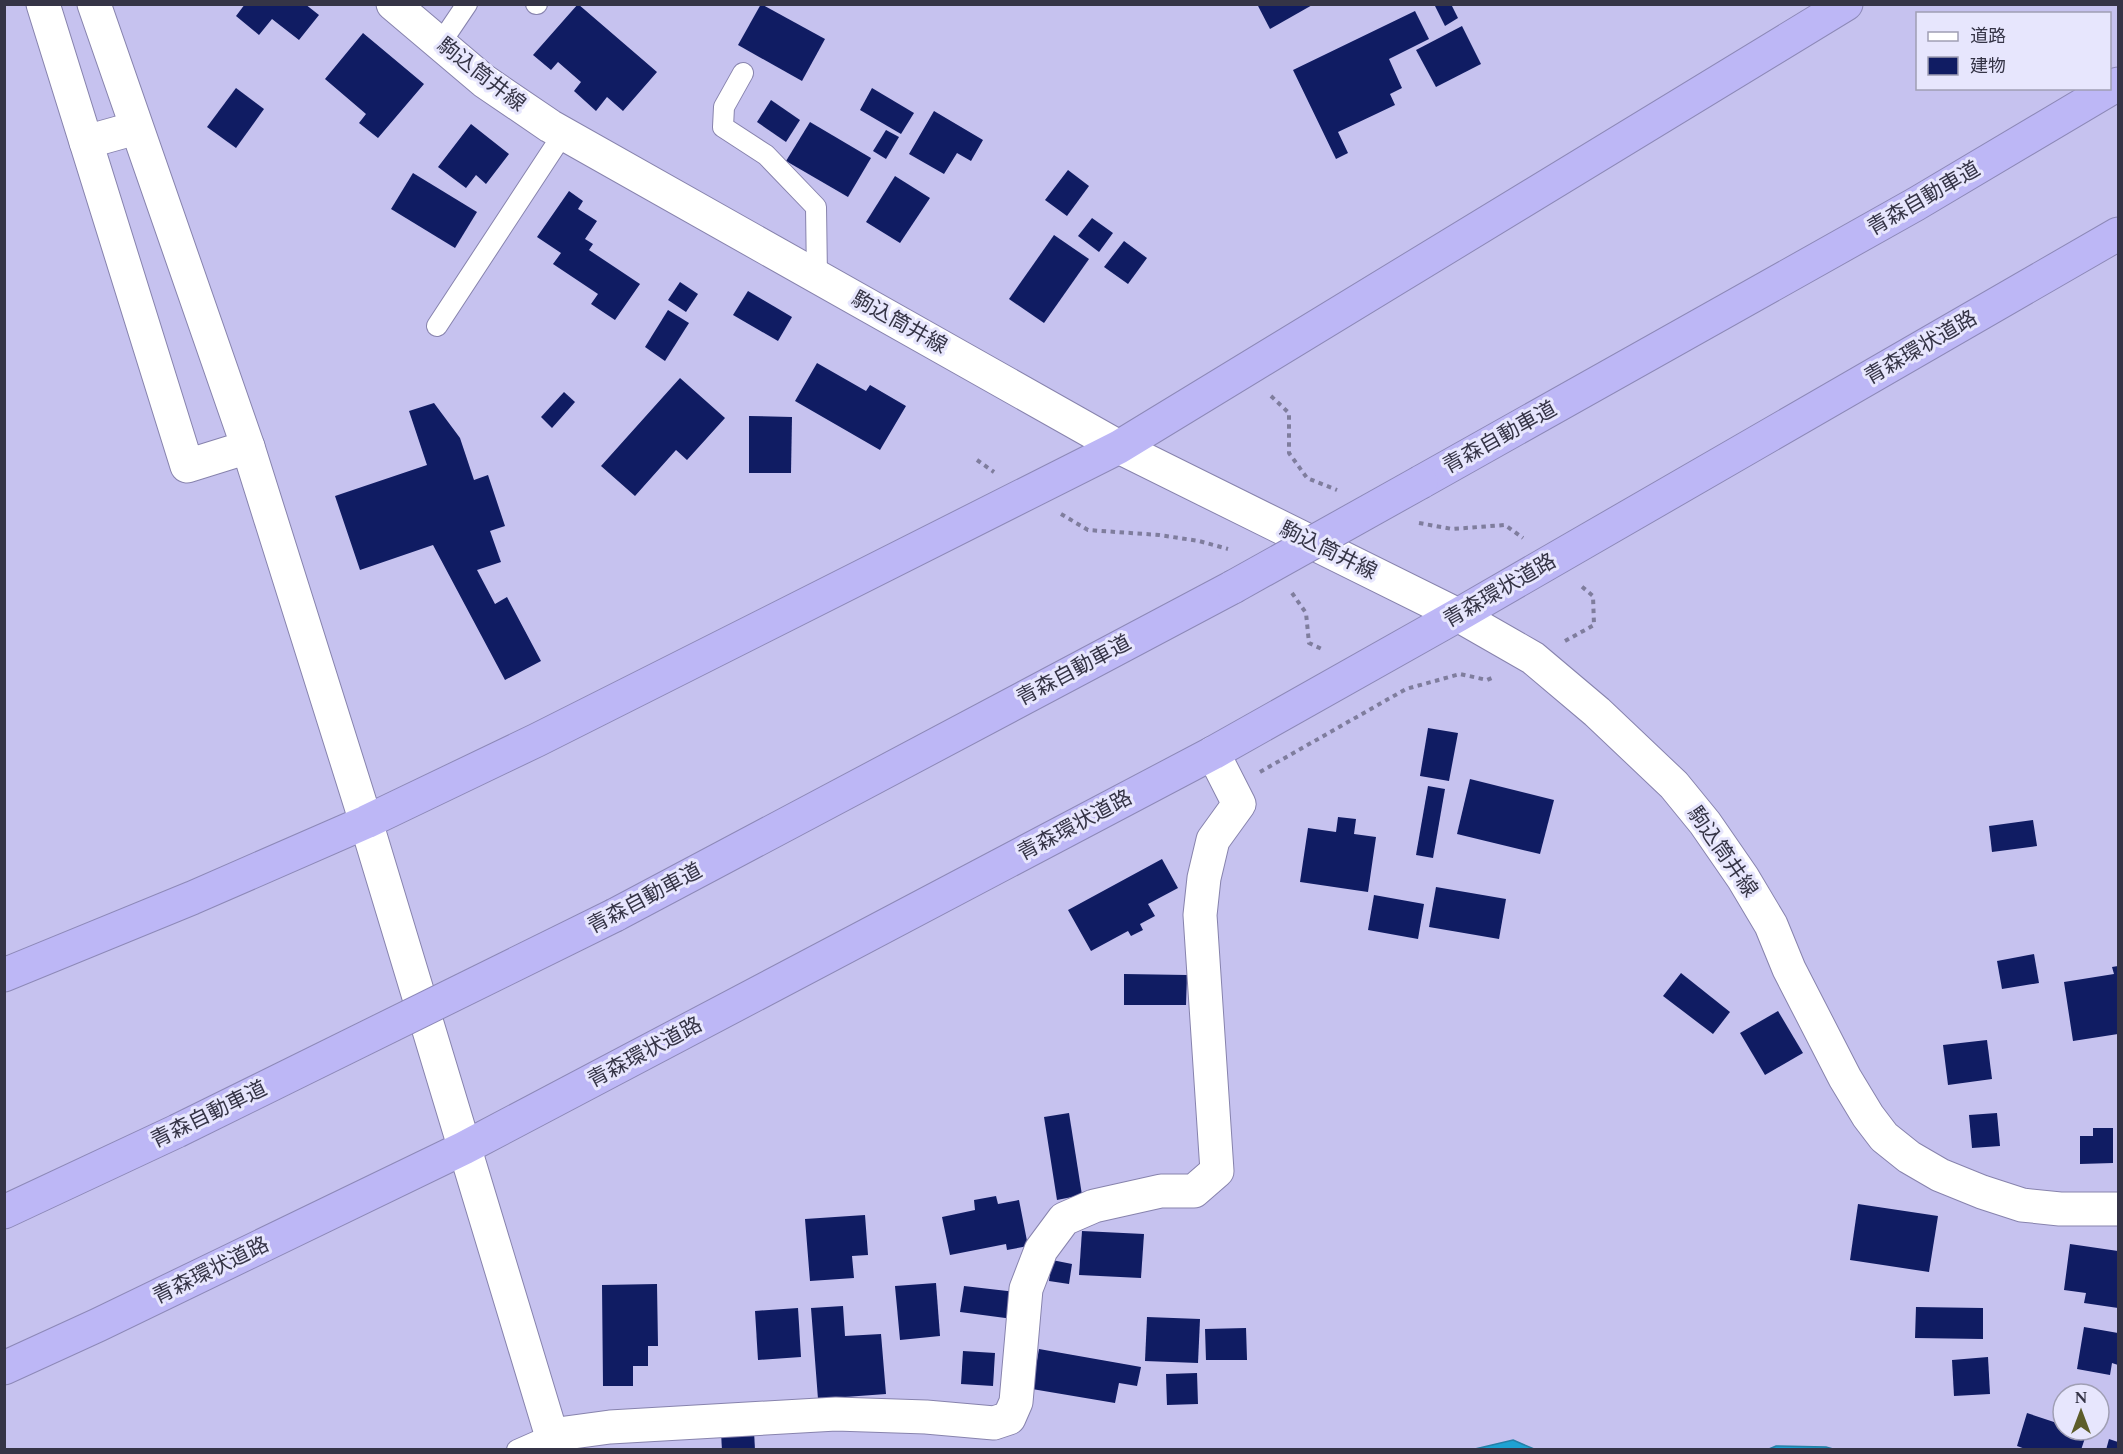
<svg xmlns="http://www.w3.org/2000/svg" width="2123" height="1454" font-family="Spectral,'Noto Sans JP',serif">
	<rect width="100%" height="100%" fill="#c6c2ef"/>
	<g fill="#1ea2d2" stroke="#2581a8" stroke-width="1.5">
		<polygon points="1513,1440 1534,1449 1475,1449"/>
		<polygon points="1776,1446 1826,1447 1833,1449 1769,1449"/>
	</g>
	<g fill="#101c63">
		<polygon points="245,4 305,4 319,15 299,40 272,19 259,35 236,16"/>
		<polygon points="578,4 657,72 623,111 607,97 596,111 574,91 581,82 558,62 551,70 533,55"/>
		<polygon points="761,4 825,39 802,81 738,45"/>
		<polygon points="1257,4 1314,4 1270,29"/>
		<polygon points="1434,4 1451,4 1458,18 1445,26"/>
		<polygon points="1415,11 1429,39 1389,59 1402,88 1390,94 1395,105 1338,132 1348,153 1336,159 1293,70"/>
		<polygon points="1462,26 1481,64 1436,87 1416,50"/>
		<polygon points="363,33 424,84 378,138 359,123 366,114 325,79"/>
		<polygon points="236,88 264,109 236,148 207,127"/>
		<polygon points="872,88 914,113 901,134 860,110"/>
		<polygon points="771,100 800,120 786,142 757,122"/>
		<polygon points="934,111 983,140 971,161 957,153 944,174 909,154"/>
		<polygon points="810,122 871,158 848,197 786,161"/>
		<polygon points="471,124 509,154 486,184 476,175 466,188 438,167"/>
		<polygon points="886,130 899,137 886,159 873,151"/>
		<polygon points="1068,170 1089,186 1067,216 1045,200"/>
		<polygon points="413,173 477,212 455,248 391,209"/>
		<polygon points="895,176 930,198 900,243 866,222"/>
		<polygon points="569,191 583,201 578,209 597,221 585,239 593,244 589,250 640,284 615,320 591,304 598,294 553,264 561,253 537,237"/>
		<polygon points="1092,218 1113,233 1099,252 1078,236"/>
		<polygon points="1054,235 1089,259 1044,323 1009,299"/>
		<polygon points="1124,241 1147,258 1128,284 1104,267"/>
		<polygon points="680,282 698,294 686,312 668,300"/>
		<polygon points="748,291 792,317 778,341 733,315"/>
		<polygon points="668,310 689,323 665,361 645,347"/>
		<polygon points="817,363 866,391 870,385 906,406 880,450 795,401"/>
		<polygon points="680,378 725,418 687,460 676,450 635,496 601,466"/>
		<polygon points="564,392 575,402 552,428 541,417"/>
		<polygon points="434,403 460,438 474,480 488,475 505,526 490,531 501,562 477,570 495,604 507,597 541,661 505,680 433,545 360,570 335,496 427,465 409,411"/>
		<polygon points="749,416 792,417 791,473 749,473"/>
		<polygon points="1428,728 1458,733 1449,781 1420,776"/>
		<polygon points="1470,779 1554,800 1540,854 1457,834"/>
		<polygon points="1428,786 1445,789 1433,858 1416,855"/>
		<polygon points="1338,817 1356,819 1354,834 1376,837 1368,892 1300,882 1308,828 1336,832"/>
		<polygon points="2033,820 2037,846 1992,852 1989,826"/>
		<polygon points="1162,859 1178,888 1148,904 1155,916 1140,924 1143,930 1131,936 1128,931 1091,951 1068,910"/>
		<polygon points="1436,887 1506,899 1499,939 1429,927"/>
		<polygon points="1374,895 1424,904 1418,939 1368,930"/>
		<polygon points="2034,954 2039,983 2002,989 1997,961"/>
		<polygon points="2118,966 2118,1034 2073,1041 2064,982 2114,974 2112,967"/>
		<polygon points="1681,973 1730,1012 1713,1034 1663,996"/>
		<polygon points="1124,974 1187,975 1186,1005 1124,1005"/>
		<polygon points="1778,1011 1803,1053 1765,1075 1740,1033"/>
		<polygon points="1987,1040 1992,1079 1948,1085 1943,1045"/>
		<polygon points="1069,1113 1082,1195 1057,1200 1044,1117"/>
		<polygon points="1997,1113 2000,1146 1972,1148 1969,1115"/>
		<polygon points="2093,1128 2113,1128 2113,1163 2080,1164 2080,1136 2093,1136"/>
		<polygon points="996,1196 998,1204 1019,1200 1028,1246 1007,1250 1006,1244 950,1255 942,1217 975,1210 974,1200"/>
		<polygon points="1858,1204 1938,1216 1929,1272 1850,1260"/>
		<polygon points="865,1215 868,1255 852,1256 854,1278 810,1281 805,1219"/>
		<polygon points="1082,1231 1144,1234 1141,1278 1079,1275"/>
		<polygon points="2070,1244 2118,1251 2118,1308 2084,1303 2086,1293 2064,1290"/>
		<polygon points="1052,1260 1072,1264 1069,1284 1049,1281"/>
		<polygon points="936,1283 940,1336 900,1340 895,1286"/>
		<polygon points="657,1284 658,1346 648,1346 648,1366 633,1366 633,1386 603,1386 602,1285"/>
		<polygon points="964,1286 1016,1292 1013,1319 960,1312"/>
		<polygon points="843,1306 845,1336 881,1334 886,1394 818,1399 811,1308"/>
		<polygon points="1916,1307 1983,1308 1983,1339 1915,1338"/>
		<polygon points="798,1308 801,1357 758,1360 755,1311"/>
		<polygon points="1147,1317 1200,1319 1198,1363 1145,1361"/>
		<polygon points="2084,1327 2118,1333 2118,1365 2112,1363 2110,1375 2077,1369"/>
		<polygon points="1246,1328 1247,1360 1206,1360 1205,1329"/>
		<polygon points="1039,1349 1141,1367 1137,1386 1119,1383 1115,1403 1032,1389"/>
		<polygon points="963,1351 995,1353 993,1386 961,1384"/>
		<polygon points="1988,1357 1990,1394 1954,1396 1952,1360"/>
		<polygon points="1197,1373 1198,1404 1167,1405 1166,1374"/>
		<polygon points="2027,1413 2063,1425 2063,1430 2080,1430 2087,1432 2081,1450 2028,1450 2017,1446"/>
		<polygon points="754,1431 755,1450 722,1450 721,1433"/>
		<polygon points="2109,1439 2118,1442 2118,1450 2106,1450"/>
	</g>
	<g fill="none" stroke-linecap="round" stroke-linejoin="round">
		<g stroke="#8783ad" stroke-width="22">
			<g id="lane">
				<polyline points="536,4 537,4"/>
				<polyline points="440,44 467,4"/>
				<polyline points="743,73 724,107 723,127 766,155 816,207 817,277"/>
				<polyline points="437,326 563,134"/>
				<polyline points="517,1450 551,1435"/>
			</g>
		</g>
		<g stroke="#8783ad" stroke-width="35">
			<g id="street">
				<polyline points="43,4 187,466 248,447"/>
				<polyline points="86,142 136,128"/>
				<polyline points="551,1435 610,1427 836,1414 926,1417 994,1423 1009,1418 1016,1402 1026,1289 1041,1250 1064,1219 1094,1206 1161,1191 1194,1191 1217,1171 1200,915 1204,878 1213,840 1239,804 1213,753"/>
			</g>
		</g>
		<g stroke="#8783ad" stroke-width="35">
			<g id="secondary">
				<polyline points="94,4 248,447 366,822 556,1450"/>
				<polyline points="393,4 484,81 550,126 1119,447 1458,615 1533,658 1597,712 1674,785 1705,823 1743,878 1771,925 1789,969 1845,1078 1868,1116 1884,1137 1909,1157 1940,1175 1982,1192 2022,1205 2060,1209 2118,1209"/>
			</g>
		</g>
		<g stroke="#8d89b8" stroke-width="35">
			<g id="highway">
				<polyline points="1421,482 1916,204 2118,84"/>
				<polyline points="615,915 1233,587"/>
				<polyline points="4,975 192,898 366,822 537,740 1119,447 1846,4"/>
				<polyline points="4,1212 177,1131"/>
				<polyline points="4,1368 98,1325 464,1148 1213,753 1458,615 2118,234"/>
			</g>
		</g>
		<g stroke="#7f7d9d" stroke-width="4" stroke-dasharray="4.5 4.5" stroke-linecap="butt">
			<polyline points="1271,396 1289,413 1289,453 1307,478 1337,490"/>
			<polyline points="977,460 994,472"/>
			<polyline points="1061,514 1088,530 1159,535 1199,541 1228,549"/>
			<polyline points="1419,523 1452,529 1505,525 1523,538"/>
			<polyline points="1292,593 1306,613 1309,643 1324,650"/>
			<polyline points="1565,641 1594,625 1593,596 1580,585"/>
			<polyline points="1260,772 1406,689 1460,674 1487,680 1494,677"/>
		</g>
		<use href="#lane" stroke="#fff" stroke-width="20"/>
		<use href="#street" stroke="#fff" stroke-width="33"/>
		<use href="#secondary" stroke="#fff" stroke-width="33"/>
		<use href="#highway" stroke="#bdb7f6" stroke-width="33"/>
		<g stroke="#8d89b8" stroke-width="35" stroke-linecap="butt">
			<g id="highway-bridge">
				<polyline points="1233,587 1421,482"/>
				<polyline points="177,1131 615,915"/>
			</g>
		</g>
		<use href="#highway-bridge" stroke="#bdb7f6" stroke-width="33"/>
	</g>
	<g text-anchor="middle" dominant-baseline="central" stroke-width="6" stroke-linejoin="round" paint-order="stroke">
		<g font-size="21" fill="#353446" stroke="#e7e6fd">
			<text transform="translate(481 75) rotate(38)">駒込筒井線</text>
			<text transform="translate(1924 199) rotate(-30)">青森自動車道</text>
			<text transform="translate(899 323) rotate(29)">駒込筒井線</text>
			<text transform="translate(1921 348) rotate(-30)">青森環状道路</text>
			<text transform="translate(1500 438) rotate(-29)">青森自動車道</text>
			<text transform="translate(1328 551) rotate(26)">駒込筒井線</text>
			<text transform="translate(1500 591) rotate(-30)">青森環状道路</text>
			<text transform="translate(1074 671) rotate(-28)">青森自動車道</text>
			<text transform="translate(1075 826) rotate(-28)">青森環状道路</text>
			<text transform="translate(1722 852) rotate(55)">駒込筒井線</text>
			<text transform="translate(645 899) rotate(-28)">青森自動車道</text>
			<text transform="translate(645 1053) rotate(-28)">青森環状道路</text>
			<text transform="translate(209 1115) rotate(-26)">青森自動車道</text>
			<text transform="translate(211 1271) rotate(-26)">青森環状道路</text>
		</g>
	</g>
	<rect width="2123" height="1454" fill="none" stroke="#353446" stroke-width="12"/>
	<rect x="1916" y="12" width="195" height="78" fill="#e7e6fd" stroke="#a09fb4" stroke-width="1.5"/>
	<rect x="1928" y="32" width="30" height="9" fill="#ffffff" stroke="#a09fb4" stroke-width="1.5"/>
	<text x="1970" y="42" font-size="18" fill="#353446">道路</text>
	<rect x="1928" y="57" width="30" height="18" fill="#101c63" stroke="#a09fb4" stroke-width="1.5"/>
	<text x="1970" y="72" font-size="18" fill="#353446">建物</text>
	<g transform="translate(2081 1412)"><circle r="28" fill="#e7e6fd" stroke="#a09fb4" stroke-width="1.5"/>
	<path d="M0-4.5L10 22L0 15L-10 22Z" fill="#5d5d2a"/>
	<text y="-9" font-size="16" font-weight="bold" text-anchor="middle" fill="#353446">N</text>
	</g>
</svg>
